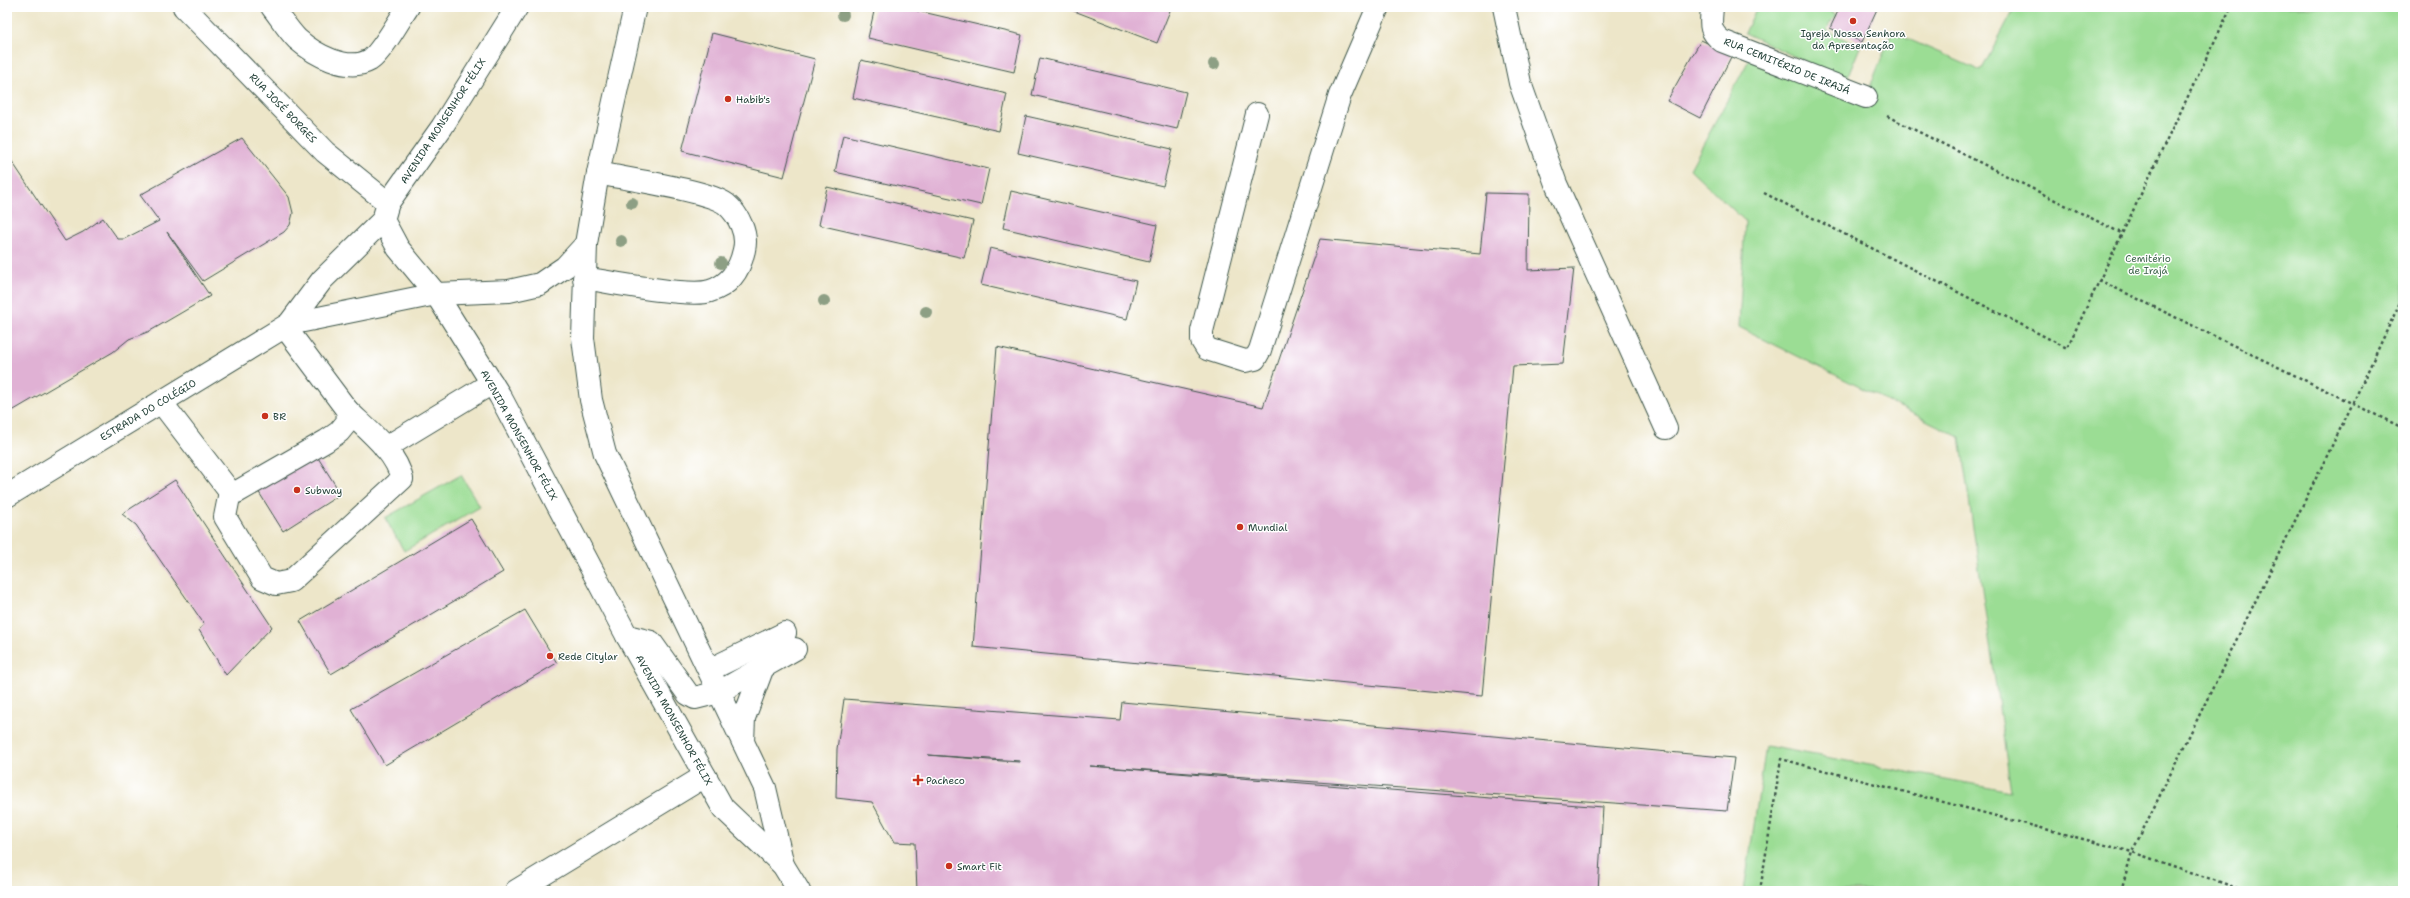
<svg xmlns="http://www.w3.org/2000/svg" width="2410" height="898" font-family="'Shantell Sans',sans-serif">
	<rect width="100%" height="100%" fill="#fff"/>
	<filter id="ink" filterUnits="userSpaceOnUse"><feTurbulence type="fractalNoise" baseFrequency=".025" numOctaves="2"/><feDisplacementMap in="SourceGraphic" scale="8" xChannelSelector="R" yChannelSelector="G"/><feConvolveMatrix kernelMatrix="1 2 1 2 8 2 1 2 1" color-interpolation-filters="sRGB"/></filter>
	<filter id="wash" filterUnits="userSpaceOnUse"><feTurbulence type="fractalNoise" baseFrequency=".012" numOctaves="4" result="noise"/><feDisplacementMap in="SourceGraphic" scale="16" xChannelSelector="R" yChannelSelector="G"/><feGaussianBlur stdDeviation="0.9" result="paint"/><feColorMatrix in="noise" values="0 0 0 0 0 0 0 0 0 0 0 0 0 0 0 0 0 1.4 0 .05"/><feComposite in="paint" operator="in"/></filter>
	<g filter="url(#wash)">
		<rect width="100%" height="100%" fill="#ede6c9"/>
		<g fill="#9bdd94" stroke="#5d8d64">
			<polygon points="1757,7 1819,7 1836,14 1826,30 1860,47 1846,81 1745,33"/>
			<polygon points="2015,7 2403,7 2403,891 1744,891 1766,746 2011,791 1960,437 1739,327 1745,221 1690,169 1750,58 1866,97 1892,32 1981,71"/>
			<polygon points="461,475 480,507 404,551 385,518"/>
		</g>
		<g id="blocks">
			<g fill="#e0b1d4" fill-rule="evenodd">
				<polygon points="875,7 901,7 1022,35 1014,72 868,38"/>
				<polygon points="1064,7 1168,7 1171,8 1157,43"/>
				<polygon points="1840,7 1878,7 1862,42 1830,28"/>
				<polygon points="712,33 815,59 784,177 682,151"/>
				<polygon points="1701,40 1732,55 1700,118 1667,101"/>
				<polygon points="1040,58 1186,92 1177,129 1032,95"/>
				<polygon points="861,60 1007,94 999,131 853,98"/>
				<polygon points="1026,116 1172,149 1163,186 1018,153"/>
				<polygon points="843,135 989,169 981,205 835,172"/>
				<polygon points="242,138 289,197 293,213 290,225 284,232 203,281 167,232 210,296 150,331 129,339 113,352 7,414 7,154 65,241 83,232 103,218 118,239 124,239 159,221 140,195"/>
				<polygon points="827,187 973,221 964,258 819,225"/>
				<polygon points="1011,191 1157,225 1149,262 1003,228"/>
				<polygon points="1486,193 1529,194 1528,270 1574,268 1563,364 1513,366 1482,696 973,647 997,347 1263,407 1320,239 1480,254"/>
				<polygon points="990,248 1136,281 1127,319 981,285"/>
				<polygon points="313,450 341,494 283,531 255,486"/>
				<polygon points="175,480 272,627 226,675 199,630 204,624 136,525 122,514"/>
				<polygon points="471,519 503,572 331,674 300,621"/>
				<polygon points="525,610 557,663 385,765 351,709"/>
				<path d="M844 699 1120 720 1122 702 1734 758 1727 811 1090 766 1603 807 1598 891H917L915 843 894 842 872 802 836 798 837 749ZM928 755 1020 761V762L1002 761Z"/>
			</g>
		</g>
	</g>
	<g filter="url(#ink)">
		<use href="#blocks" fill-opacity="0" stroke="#3e564a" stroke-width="1"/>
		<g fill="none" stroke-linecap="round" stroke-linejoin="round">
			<g stroke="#3e564a" stroke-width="24">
				<g id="minor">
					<polyline points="184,7 325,152 388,203"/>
					<path d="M272 7C280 17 288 30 297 39 314 54 347 73 370 60 381 53 400 19 408 7"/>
					<polyline points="1504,7 1520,83 1556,184 1666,428"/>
					<path d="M1712 7C1711 23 1708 31 1722 41L1866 97"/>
					<polyline points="1257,114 1202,331 1202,341 1207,349 1245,361 1255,359 1260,350 1340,95 1378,7"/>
					<path d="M584 278C610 282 689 298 710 291 730 285 740 269 744 250 748 234 739 215 726 204 708 190 625 179 598 173"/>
					<polyline points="161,402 230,492 237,492 326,441 339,432 348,421 347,410 285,327"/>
					<polyline points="385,448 492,383"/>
					<path d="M230 492 225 517 262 578 276 584 291 581 402 479C396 451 366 429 347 410"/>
					<polyline points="709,670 785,633"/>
					<polyline points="719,692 795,649"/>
					<polyline points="743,742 744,718 763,667"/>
					<polyline points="516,891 705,776"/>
				</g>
			</g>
			<g stroke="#3e564a" stroke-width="24">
				<g id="major">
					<polyline points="517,7 442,127 388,203 383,220 398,248 436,294 500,396 627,636 723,808 783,865 799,891"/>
					<polyline points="635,7 598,173 586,244 583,338 591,400 605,454 765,788 783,865"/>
					<polyline points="289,324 436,294 509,291 540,284 565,267 586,244"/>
					<polyline points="7,496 289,324 322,280 383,220"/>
					<polyline points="627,636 651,642 688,694 695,698 719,692"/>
				</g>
			</g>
			<g stroke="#3e564a" stroke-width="2.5" stroke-dasharray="3 3" stroke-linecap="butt">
				<polyline points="2399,7 2403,9"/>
				<polyline points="1887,116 2121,233"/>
				<polyline points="1764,193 2067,348 2231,7"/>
				<polyline points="2099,280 2403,428"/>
				<polyline points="1760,891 1781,759 2132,852 2246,891"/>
				<polyline points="2121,891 2132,852 2352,405 2403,296"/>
			</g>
			<use href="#minor" stroke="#fff" stroke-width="22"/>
			<use href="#major" stroke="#fff" stroke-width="22"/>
		</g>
		<g fill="#8d9f84">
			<circle cx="843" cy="15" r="6"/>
			<circle cx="1214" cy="64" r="6"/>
			<circle cx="632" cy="203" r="6"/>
			<circle cx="621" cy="241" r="6"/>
			<circle cx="721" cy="263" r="6"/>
			<circle cx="824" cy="301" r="6"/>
			<circle cx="926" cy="312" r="6"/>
		</g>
	</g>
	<g fill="#c8321e" stroke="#fff" stroke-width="1.5">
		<circle cx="1853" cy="21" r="4"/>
		<circle cx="728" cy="99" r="4"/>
		<circle cx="265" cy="416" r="4"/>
		<circle cx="297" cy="490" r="4"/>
		<circle cx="1240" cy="527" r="4"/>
		<circle cx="550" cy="656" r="4"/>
		<path d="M916 774h4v4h4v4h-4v4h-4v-4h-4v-4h4z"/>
		<circle cx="949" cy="866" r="4"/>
	</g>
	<g text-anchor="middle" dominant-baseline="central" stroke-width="3" stroke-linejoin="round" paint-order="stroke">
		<g font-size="10" fill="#1f3d34" stroke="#fff" text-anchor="start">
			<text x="1853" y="33" text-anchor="middle">Igreja Nossa Senhora<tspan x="1853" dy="12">da Apresentação</tspan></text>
			<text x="736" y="99">Habib's</text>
			<text x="273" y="416">BR</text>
			<text x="305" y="490">Subway</text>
			<text x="1248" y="527">Mundial</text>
			<text x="558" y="656">Rede Citylar</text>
			<text x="926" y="780">Pacheco</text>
			<text x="957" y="866">Smart Fit</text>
		</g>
		<g font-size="10" fill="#1f3d34" stroke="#fff">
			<text transform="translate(1787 66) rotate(22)">RUA CEMITÉRIO DE IRAJÁ</text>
			<text transform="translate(283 108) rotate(46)">RUA JOSÉ BORGES</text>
			<text transform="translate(443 121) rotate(-57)">AVENIDA MONSENHOR FÉLIX</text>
			<text transform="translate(148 410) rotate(-31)">ESTRADA DO COLÉGIO</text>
			<text transform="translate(519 435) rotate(61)">AVENIDA MONSENHOR FÉLIX</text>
			<text transform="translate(674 720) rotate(61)">AVENIDA MONSENHOR FÉLIX</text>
		</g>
		<g font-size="10" fill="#3e654c" stroke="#fff">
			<text x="2148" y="258">Cemitério<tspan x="2148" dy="12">de Irajá</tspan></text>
		</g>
	</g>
	<rect width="2410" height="898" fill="none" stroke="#fff" stroke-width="24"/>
</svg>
